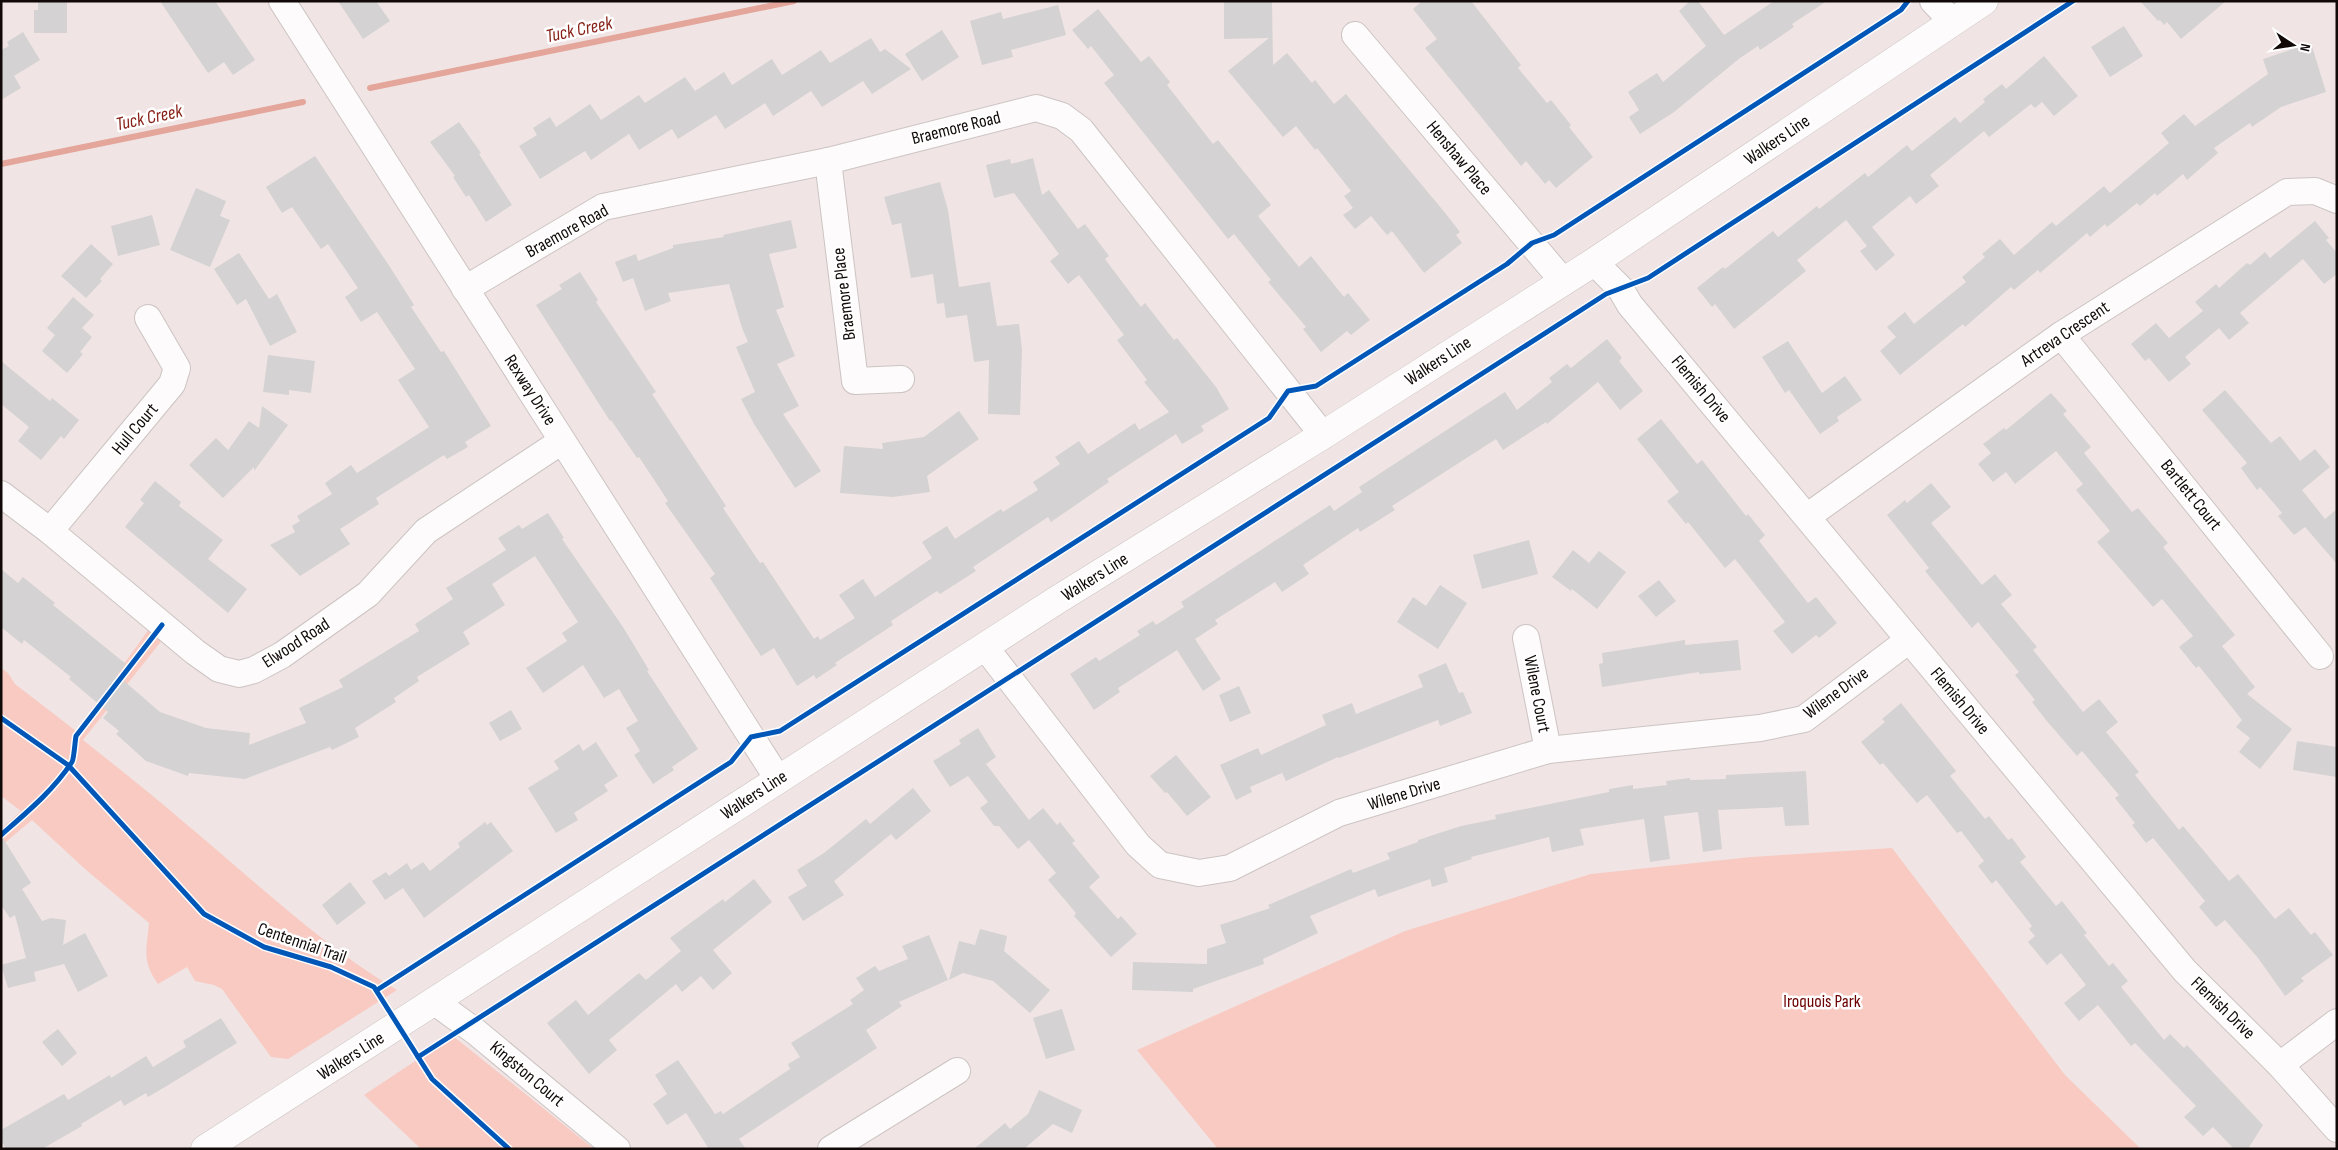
<svg xmlns="http://www.w3.org/2000/svg" width="2338" height="1150" font-family="'Sofia Sans Condensed',sans-serif">
	<rect width="100%" height="100%" fill="#f0e5e4"/>
	<g fill="#f8cac2">
		<path d="M149 629 163 639 83 740C118 768 153 795 186 824 255 881 320 944 397 990L288 1059 271 1057 222 989 214 985 195 981 187 967 158 984C141 960 147 949 149 923L85 869 32 820 1 846V829L21 811 1 796V668L8 673 15 684 76 731Z"/>
		<polygon points="1892,848 2065,1075 2141,1149 1218,1149 1137,1050 1405,931 1591,874 1751,857"/>
		<polygon points="453,1036 594,1149 421,1149 364,1095"/>
	</g>
	<g fill="none" stroke-linecap="round" stroke-linejoin="round">
		<g stroke="#e4a59a" stroke-width="6">
			<polyline points="370,88 794,1"/>
			<polyline points="1,164 303,102"/>
		</g>
	</g>
	<g fill="#d4d2d3">
		<polygon points="38,1 67,1 67,33 34,33 34,10 38,10"/>
		<polygon points="160,1 215,1 255,60 233,75 224,62 208,73"/>
		<polygon points="338,1 376,1 390,21 363,39"/>
		<polygon points="1224,1 1272,1 1273,65 1287,53 1312,83 1315,80 1334,104 1346,94 1446,214 1460,232 1456,235 1462,243 1424,273 1392,231 1387,235 1371,216 1355,229 1343,215 1353,208 1344,196 1351,191 1317,148 1315,150 1296,126 1283,137 1228,71 1269,38 1224,39"/>
		<polygon points="1422,1 1471,1 1521,65 1518,68 1547,103 1551,100 1571,125 1569,127 1593,157 1556,188 1549,180 1545,184 1526,161 1521,166 1425,48 1437,39 1413,9"/>
		<polygon points="1690,1 1698,1 1724,35 1774,1 1827,1 1792,24 1794,27 1775,40 1760,50 1758,46 1740,58 1674,112 1640,134 1629,117 1639,110 1628,92 1657,73 1663,82 1706,46 1679,11"/>
		<polygon points="2140,1 2226,1 2181,39 2167,22 2164,25 2160,20 2158,21"/>
		<polygon points="1058,5 1066,35 1011,50 1013,57 982,65 970,21 1001,12 1003,19"/>
		<polygon points="1098,9 1141,62 1149,56 1170,82 1167,85 1213,144 1218,140 1271,205 1258,216 1299,267 1311,256 1344,297 1348,293 1370,320 1351,335 1347,331 1321,352 1303,329 1306,327 1268,282 1271,280 1234,234 1228,239 1104,83 1114,75 1091,46 1088,49 1072,30"/>
		<polygon points="2124,26 2143,56 2110,77 2091,47"/>
		<polygon points="942,30 959,57 922,81 905,54"/>
		<polygon points="23,32 40,60 14,76 21,88 1,100 1,50 9,46 7,42"/>
		<polygon points="871,38 880,52 885,49 911,69 872,94 863,81 822,107 811,91 773,116 765,103 725,129 716,115 678,139 672,129 639,150 629,134 591,160 585,151 540,179 519,146 537,135 533,128 550,117 556,127 590,104 601,120 639,95 645,103 685,77 695,91 724,72 732,85 772,59 782,75 821,50 830,63"/>
		<polygon points="2311,43 2326,92 2281,107 2252,127 2250,123 2214,148 2218,153 2187,180 2183,174 2157,196 2155,193 2140,206 2137,203 2107,227 2105,224 2090,237 2087,233 2040,273 2038,270 2014,290 2011,287 1965,327 1963,324 1900,375 1880,351 1896,337 1887,327 1905,312 1914,324 1966,282 1962,277 1985,257 1982,254 2000,239 2014,255 2052,222 2056,226 2104,186 2110,193 2169,143 2161,133 2184,114 2195,126 2268,74 2263,59"/>
		<polygon points="2044,56 2078,96 2054,116 2042,102 2035,108 2031,104 1989,137 1984,131 1930,175 1939,186 1916,204 1910,196 1872,227 1895,255 1876,271 1860,251 1867,246 1846,220 1797,260 1806,271 1734,329 1715,304 1712,307 1697,288 1723,267 1725,269 1773,231 1778,237 1817,206 1819,209 1865,173 1868,177 1907,145 1912,151 1955,117 1960,123 1985,102 1983,99 2002,84 2006,89"/>
		<polygon points="459,122 481,153 479,154 512,205 486,222 469,195 466,197 453,177 455,176 430,142"/>
		<polygon points="315,156 390,267 414,305 411,307 441,352 444,351 491,426 465,442 468,447 447,459 444,455 376,498 379,504 340,529 350,544 300,576 270,545 295,532 292,526 300,521 297,516 332,494 325,483 351,465 357,473 429,427 398,380 415,369 377,312 361,322 345,297 358,288 328,244 321,249 292,207 282,213 266,187"/>
		<polygon points="1033,158 1042,195 1049,190 1078,229 1085,224 1109,256 1105,259 1141,307 1145,303 1174,340 1177,338 1216,387 1229,409 1201,426 1204,431 1182,444 1176,434 1107,479 1109,482 1051,522 1048,517 973,567 976,571 940,594 937,591 891,621 893,625 835,663 837,665 816,679 814,675 797,686 774,648 761,656 710,578 715,574 665,503 668,501 639,457 637,458 611,420 610,421 536,305 562,289 559,285 580,272 598,300 596,302 656,392 652,394 726,506 723,508 760,563 763,562 814,639 818,636 820,640 855,618 839,595 863,579 875,597 932,558 922,542 947,526 955,539 1001,509 1003,512 1038,490 1033,482 1060,464 1055,457 1079,441 1088,454 1135,423 1139,430 1169,412 1144,382 1147,380 1117,340 1124,335 1079,275 1068,284 1050,261 1059,254 1014,193 994,198 986,165 1010,159 1011,164"/>
		<polygon points="940,182 948,210 959,287 990,282 997,326 1019,324 1022,350 1020,415 988,414 989,360 974,362 967,315 946,318 944,303 937,304 933,274 911,278 901,223 892,225 884,197"/>
		<polygon points="196,188 226,201 220,216 230,220 210,267 170,250"/>
		<polygon points="152,215 160,245 118,256 111,226"/>
		<polygon points="791,220 797,248 769,254 784,307 776,310 795,356 777,364 799,406 783,414 821,471 795,488 754,424 741,399 755,392 736,347 748,342 742,328 729,284 668,293 671,301 645,311 633,278 623,282 615,262 636,254 638,261 673,248 673,245 724,237 723,235"/>
		<polygon points="2315,221 2329,238 2326,240 2337,253 2337,274 2324,284 2303,259 2240,313 2249,323 2229,340 2219,328 2185,357 2191,364 2169,382 2149,358 2145,361 2131,344 2156,323 2169,338 2203,311 2195,302 2216,284 2219,288 2247,263 2250,265 2265,252 2270,258"/>
		<polygon points="91,244 113,264 100,279 102,281 86,298 61,276"/>
		<polygon points="239,253 269,299 277,294 297,332 270,346 246,299 237,305 214,269"/>
		<polygon points="73,297 94,315 82,328 92,337 80,352 83,354 67,373 42,351 55,335 47,328"/>
		<polygon points="1607,339 1622,358 1619,361 1643,391 1620,410 1598,382 1547,424 1546,422 1503,450 1496,439 1392,506 1395,510 1360,532 1358,528 1303,565 1309,574 1282,592 1275,582 1215,620 1218,624 1195,639 1221,679 1203,691 1177,650 1118,688 1120,692 1094,710 1070,674 1096,657 1099,661 1140,635 1137,631 1153,621 1156,625 1184,607 1181,602 1330,505 1334,511 1362,492 1359,487 1505,392 1517,410 1552,382 1549,378 1567,364 1571,368"/>
		<polygon points="1788,341 1822,393 1845,376 1862,400 1837,417 1839,421 1820,434 1789,390 1785,393 1762,357"/>
		<polygon points="268,355 315,361 311,393 289,390 289,395 263,392"/>
		<polygon points="1,361 50,401 52,398 79,420 64,439 61,436 41,460 18,441 29,427 1,404"/>
		<polygon points="2225,390 2271,443 2280,436 2300,461 2315,449 2330,467 2302,490 2325,519 2337,509 2337,564 2305,527 2294,535 2278,516 2282,513 2260,487 2257,490 2241,468 2247,463 2202,410"/>
		<polygon points="2051,393 2067,411 2063,414 2091,447 2084,453 2132,512 2138,508 2168,543 2163,547 2235,635 2222,646 2255,687 2247,694 2292,729 2260,769 2239,752 2250,738 2236,727 2242,720 2199,666 2196,668 2179,647 2193,636 2162,599 2153,607 2097,542 2110,531 2076,490 2083,484 2056,451 2015,484 2006,472 1993,482 1978,464 1991,453 1983,444 2004,428 2006,430"/>
		<polygon points="262,406 288,425 254,471 254,467 223,498 189,465 216,438 228,450 249,421 259,428"/>
		<polygon points="959,411 979,439 927,476 930,492 893,497 840,493 844,446 883,449 882,443 924,437"/>
		<polygon points="1661,419 1697,464 1702,460 1746,516 1748,514 1765,535 1759,541 1808,603 1816,597 1837,623 1819,638 1816,635 1792,654 1773,631 1785,622 1735,559 1725,568 1688,522 1686,524 1667,501 1679,492 1637,439"/>
		<polygon points="155,481 181,502 179,506 223,540 208,559 247,589 228,613 125,527 144,503 140,500"/>
		<polygon points="1931,483 1951,507 1931,523 1982,585 1995,574 2012,595 2001,604 2037,647 2033,650 2083,712 2099,699 2118,722 2106,732 2139,772 2135,775 2179,830 2183,826 2229,881 2238,874 2275,919 2289,908 2311,935 2315,932 2333,955 2301,978 2304,981 2285,996 2258,958 2225,920 2216,927 2199,907 2205,901 2153,838 2146,843 2132,825 2135,823 2115,798 2119,795 2082,751 2077,756 2046,720 2032,702 2035,700 2015,675 2019,672 1978,622 1972,628 1925,571 1929,568 1887,515 1905,500 1907,503"/>
		<polygon points="548,513 564,538 562,539 623,627 649,670 647,671 698,749 672,767 674,770 653,784 634,755 640,751 626,728 638,721 619,689 604,698 583,665 543,693 526,668 567,641 562,633 578,622 535,556 492,584 505,605 463,632 470,644 417,677 419,681 394,698 396,702 355,728 359,737 332,750 330,747 245,779 189,773 188,776 146,761 116,734 119,731 103,718 108,712 69,679 71,677 24,640 22,644 1,627 1,569 18,583 23,577 55,603 53,605 126,664 117,675 160,712 206,728 250,733 249,745 306,723 299,708 343,687 339,680 419,631 415,624 453,599 446,588 506,550 498,538 519,525 522,529"/>
		<polygon points="1529,540 1538,574 1482,589 1473,555"/>
		<polygon points="1573,550 1589,563 1599,551 1626,572 1597,609 1572,589 1571,591 1552,577"/>
		<polygon points="1659,580 1676,601 1656,617 1638,596"/>
		<polygon points="1440,585 1467,603 1438,649 1397,622 1413,597 1426,606"/>
		<polygon points="1685,640 1685,645 1738,640 1741,670 1699,674 1699,672 1602,687 1599,664 1603,663 1602,653"/>
		<polygon points="1446,663 1459,693 1463,692 1472,713 1440,726 1438,720 1339,758 1338,757 1286,781 1282,773 1250,787 1252,792 1236,800 1220,765 1258,748 1261,755 1326,725 1322,715 1352,703 1356,714 1423,687 1418,675"/>
		<polygon points="1239,686 1251,713 1230,722 1219,695"/>
		<polygon points="1901,703 1956,771 1950,776 1985,819 1989,816 2008,840 2012,838 2026,857 2020,862 2056,906 2062,901 2087,933 2084,935 2109,966 2113,963 2128,981 2121,987 2164,1040 2170,1034 2184,1048 2187,1045 2263,1125 2248,1149 2234,1149 2213,1127 2203,1136 2184,1117 2196,1106 2135,1043 2131,1046 2098,1005 2079,1021 2064,1003 2086,985 2061,953 2047,965 2028,942 2035,936 2029,929 2032,926 1996,880 1992,884 1978,866 1984,861 1961,831 1957,833 1927,795 1917,803 1883,763 1880,765 1861,742 1885,722 1882,719"/>
		<polygon points="511,710 522,729 500,741 489,723"/>
		<polygon points="978,728 996,757 986,764 1029,820 1043,808 1057,825 1060,822 1075,841 1072,843 1100,877 1089,887 1118,919 1121,916 1137,934 1111,957 1074,916 1076,913 1048,880 1056,873 1029,840 1018,849 999,826 994,826 980,808 988,802 968,776 950,787 933,761 961,744 959,740"/>
		<polygon points="2297,741 2337,747 2337,777 2293,770"/>
		<polygon points="596,742 618,776 604,785 608,791 574,813 578,820 556,833 528,788 559,769 554,761 579,744 583,751"/>
		<polygon points="1176,755 1211,797 1187,816 1167,792 1165,793 1150,776"/>
		<polygon points="1806,771 1809,825 1785,826 1783,807 1718,810 1722,849 1703,852 1698,812 1664,816 1670,859 1650,862 1644,819 1580,829 1584,845 1552,852 1549,837 1471,857 1472,859 1444,868 1448,882 1432,887 1430,879 1378,897 1375,889 1310,916 1318,933 1263,959 1264,964 1193,989 1193,992 1132,990 1133,962 1207,964 1207,949 1226,943 1220,925 1270,908 1268,905 1351,869 1353,873 1390,859 1387,853 1418,842 1418,840 1461,826 1496,819 1495,815 1609,792 1609,789 1633,785 1633,789 1667,785 1666,781 1690,778 1690,780 1726,779 1726,775"/>
		<polygon points="913,788 931,811 896,840 891,834 834,881 844,895 803,921 788,897 807,886 797,870 824,853 866,819 870,824"/>
		<polygon points="485,822 487,825 491,822 513,851 424,918 403,888 385,900 372,881 386,872 389,876 407,863 411,870 423,862 430,871 460,847 458,843"/>
		<polygon points="1,835 31,883 22,889 42,921 51,918 66,920 63,945 85,933 108,976 78,992 64,964 34,972 36,981 8,988 1,965 26,958 15,915 10,918 1,905"/>
		<polygon points="754,879 772,902 713,950 732,973 713,990 701,976 682,992 676,984 609,1040 617,1050 589,1074 547,1023 576,1000 588,1015 639,973 646,980 681,951 670,938 723,899 725,902"/>
		<polygon points="350,882 366,903 337,925 322,905"/>
		<polygon points="980,929 1007,936 1004,951 1050,990 1030,1013 993,981 963,973 949,980 959,941 975,945"/>
		<polygon points="929,935 948,980 899,1002 902,1006 866,1030 877,1048 739,1139 746,1149 709,1149 686,1113 667,1125 653,1104 667,1094 655,1075 678,1060 715,1114 721,1111 723,1114 790,1069 788,1064 800,1057 791,1043 853,1004 850,1000 864,990 856,978 875,966 879,971 908,959 902,946"/>
		<polygon points="1062,1009 1075,1050 1046,1059 1033,1018"/>
		<polygon points="221,1018 237,1043 165,1087 148,1097 146,1093 124,1106 121,1100 81,1124 82,1126 42,1149 6,1149 1,1140 1,1130 64,1094 68,1100 110,1075 111,1078 146,1056 153,1067 186,1047 183,1041"/>
		<polygon points="58,1029 77,1053 62,1066 42,1042"/>
		<polygon points="1039,1090 1082,1110 1072,1133 1053,1124 1024,1149 974,1149 1005,1123 1010,1129 1028,1114"/>
	</g>
	<g fill="none" stroke-linecap="round" stroke-linejoin="round">
		<g stroke="#ccc4c3" stroke-width="28">
			<g id="minor">
				<polyline points="282,1 778,779"/>
				<polyline points="1933,1 1953,22"/>
				<polyline points="1355,35 1563,281"/>
				<polyline points="828,161 855,381 901,379"/>
				<polyline points="1594,262 1620,288 1630,305 2185,971 2280,1065 2337,1129"/>
				<polyline points="465,289 603,207 828,161 1036,108 1062,116 1081,130 1323,435"/>
				<polyline points="2061,335 2320,656"/>
				<polyline points="1,494 50,531 195,652 219,669 239,674 254,670 282,655 368,594 426,531 562,441"/>
				<polyline points="1808,516 2061,335 2287,192 2315,191 2337,200"/>
				<polyline points="50,531 172,384 177,368 148,318"/>
				<polyline points="1526,638 1548,750"/>
				<polyline points="985,647 1138,845 1160,865 1199,873 1230,868 1339,813 1548,750 1760,728 1804,719 1909,640"/>
				<polyline points="435,1002 476,1032 617,1149"/>
				<polyline points="2280,1065 2337,1022"/>
				<polyline points="831,1149 957,1071"/>
			</g>
		</g>
		<g stroke="#ccc4c3" stroke-width="29">
			<polyline id="secondary" points="205,1149 1057,600 1323,435 1594,262 1984,1"/>
		</g>
		<use href="#minor" stroke="#fdfbfb" stroke-width="26"/>
		<use href="#secondary" stroke="#fdfbfb" stroke-width="28"/>
		<g stroke="#fff" stroke-width="8">
			<g id="cycleway">
				<polyline points="1,718 68,765 204,914 264,947 331,967 374,987 432,1079 509,1149"/>
				<path d="M1 835C26 813 53 791 72 762 74 759 75 741 76 736L162 625"/>
				<polyline points="377,990 731,762 751,737 780,731 1269,418 1288,391 1316,386 1507,264 1532,243 1554,235 1901,10 1908,1"/>
				<polyline points="418,1057 1606,294 1648,278 2073,1"/>
			</g>
		</g>
		<use href="#cycleway" stroke="#0057b8" stroke-width="5"/>
	</g>
	<g text-anchor="middle" dominant-baseline="central" stroke-width="5" stroke-linejoin="round" paint-order="stroke">
		<g font-size="18" fill="#100908" stroke="#fff">
			<text transform="translate(956 128) rotate(-14)">Braemore Road</text>
			<text transform="translate(1777 140) rotate(-34)">Walkers Line</text>
			<text transform="translate(1459 158) rotate(50)">Henshaw Place</text>
			<text transform="translate(567 231) rotate(-29)">Braemore Road</text>
			<text transform="translate(844 294) rotate(-97)">Braemore Place</text>
			<text transform="translate(2065 334) rotate(-34)">Artreva Crescent</text>
			<text transform="translate(1438 361) rotate(-33)">Walkers Line</text>
			<text transform="translate(1701 389) rotate(50)">Flemish Drive</text>
			<text transform="translate(530 390) rotate(57)">Rexway Drive</text>
			<text transform="translate(135 429) rotate(-50)">Hull Court</text>
			<text transform="translate(2191 495) rotate(51)">Bartlett Court</text>
			<text transform="translate(1095 577) rotate(-32)">Walkers Line</text>
			<text transform="translate(296 643) rotate(-33)">Elwood Road</text>
			<text transform="translate(1836 693) rotate(-36)">Wilene Drive</text>
			<text transform="translate(1537 694) rotate(79)">Wilene Court</text>
			<text transform="translate(1960 701) rotate(50)">Flemish Drive</text>
			<text transform="translate(1404 794) rotate(-17)">Wilene Drive</text>
			<text transform="translate(754 795) rotate(-33)">Walkers Line</text>
			<text transform="translate(302 943) rotate(19)">Centennial Trail</text>
			<text transform="translate(2223 1008) rotate(44)">Flemish Drive</text>
			<text transform="translate(351 1056) rotate(-32)">Walkers Line</text>
			<text transform="translate(527 1074) rotate(40)">Kingston Court</text>
		</g>
		<g font-size="18" fill="#6c0000" stroke="#fff">
			<text x="1822" y="1001">Iroquois Park</text>
		</g>
		<g font-size="19" font-style="italic" fill="#882218" stroke="#fff">
			<text transform="translate(579 30) rotate(-12)">Tuck Creek</text>
			<text transform="translate(149 118) rotate(-12)">Tuck Creek</text>
		</g>
	</g>
	<rect width="2338" height="1150" fill="none" stroke="#100908" stroke-width="5"/>
	<g transform="translate(2293 45) rotate(102)" stroke="#ffffff" stroke-width="4" paint-order="stroke">
	<path d="M0-4L9 19L0 12L-9 19Z" fill="#100908"/>
	<text y="-8" font-size="14" font-weight="bold" text-anchor="middle" fill="#100908">N</text>
	</g>
</svg>
